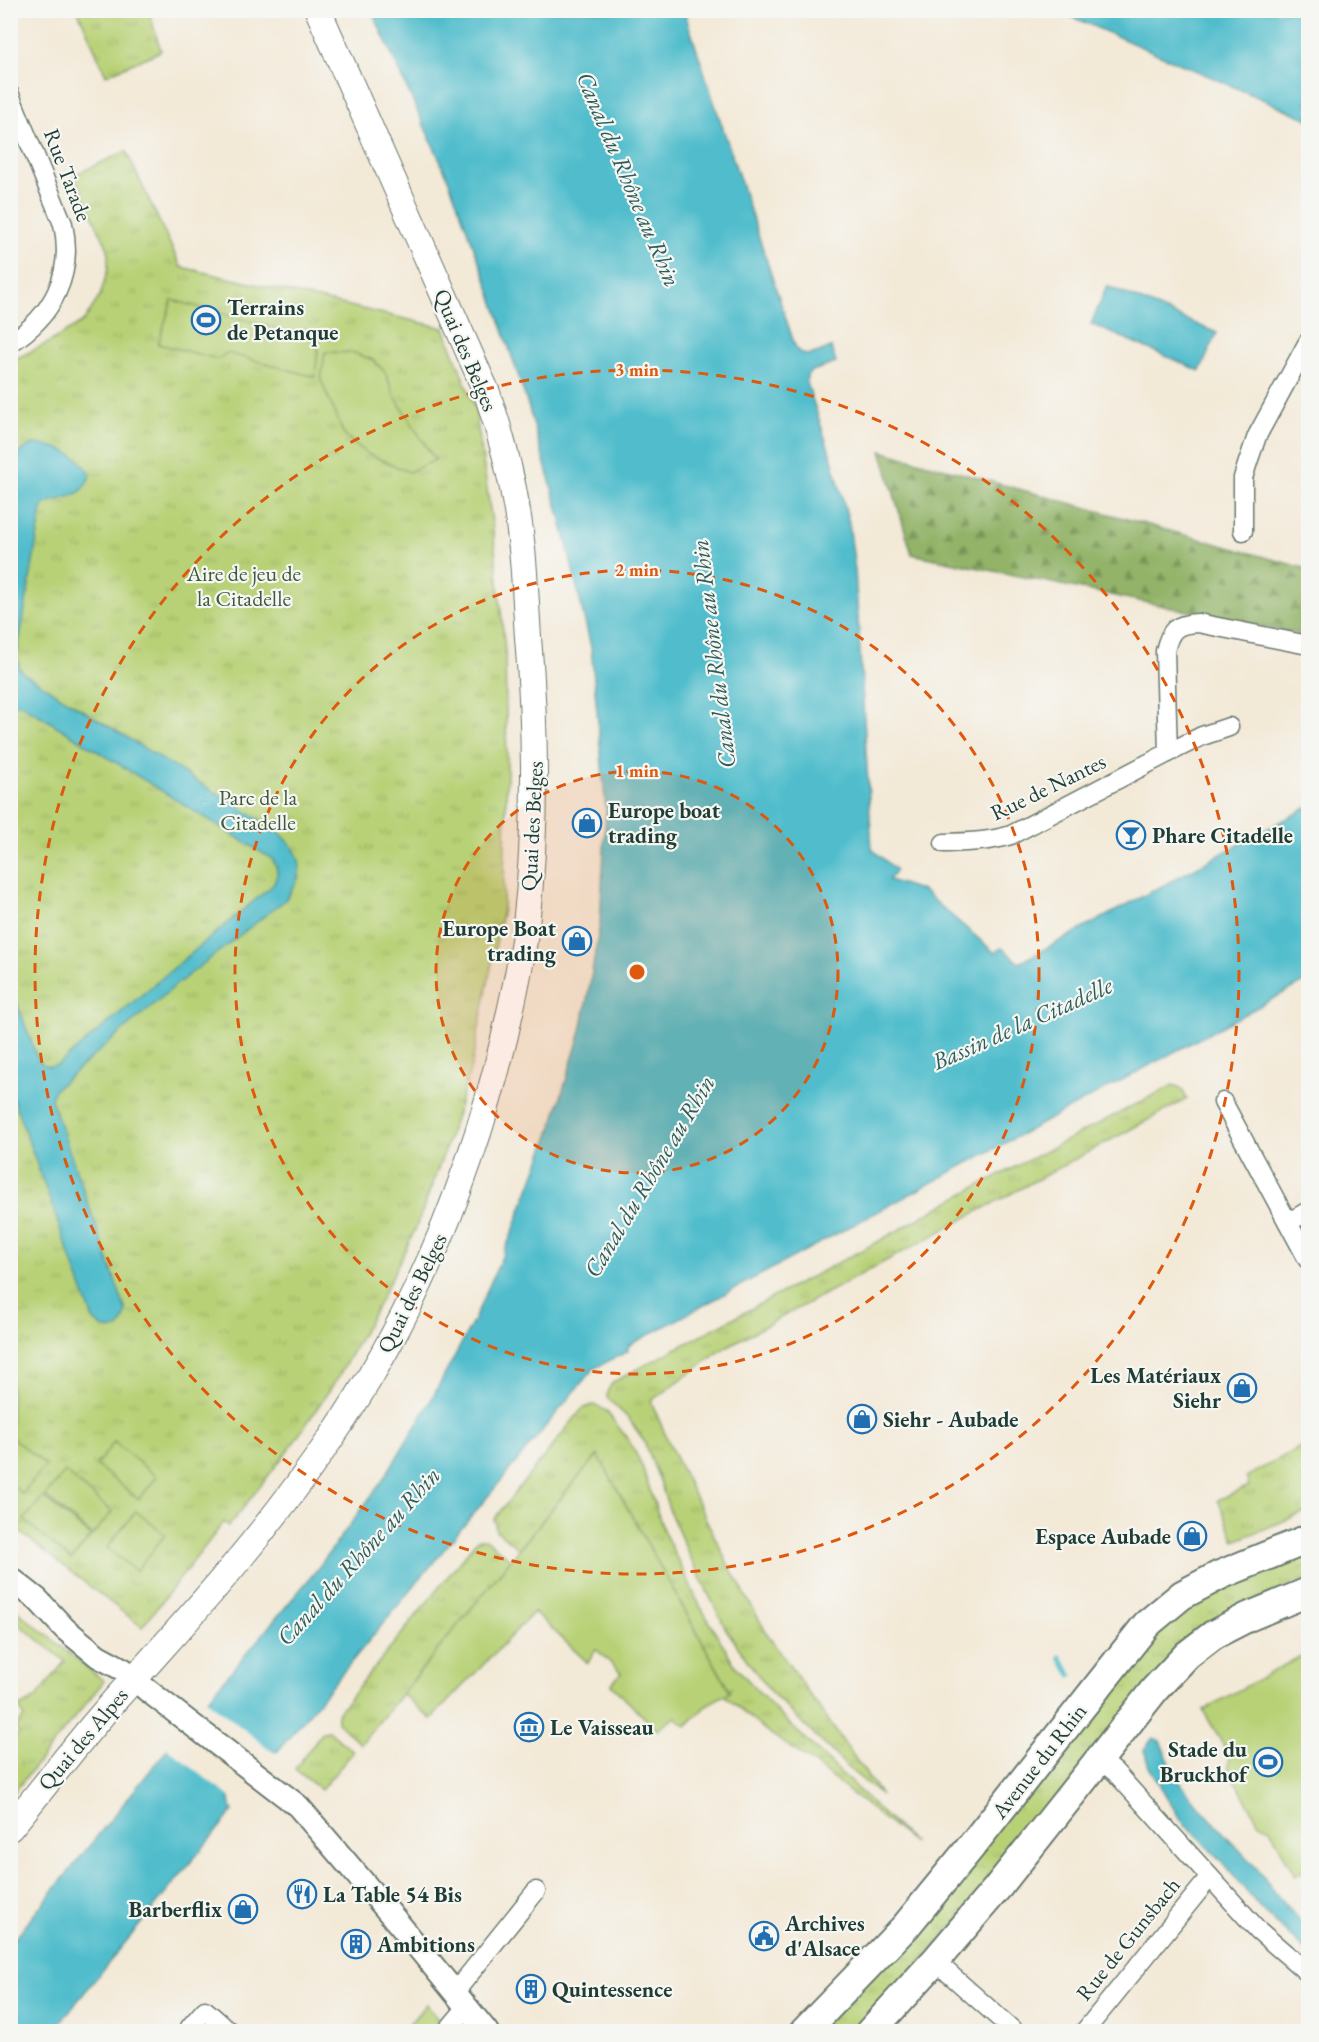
<svg xmlns="http://www.w3.org/2000/svg" width="1319" height="2042" font-family="'EB Garamond',serif">
	<defs>
		<pattern id="grass-tufts" width="24" height="20" patternUnits="userSpaceOnUse" patternTransform="scale(1.5)"><rect width="24" height="20" fill="#b8d176"/><path d="M3 7l-1-3M5 7V3M7 7l1-3M15 17l-1-3M17 17v-4M19 17l1-3" fill="none" stroke="#9eb467"/></pattern>
		<pattern id="forest-firs" width="22" height="20" patternUnits="userSpaceOnUse" patternTransform="scale(1.5)"><rect width="22" height="20" fill="#92b367"/><path d="M5 1l3.5 6h-7zM16 11l3.5 6h-7z" fill="#779356"/></pattern>
	</defs>
	<rect width="100%" height="100%" fill="#f6f6f2"/>
	<filter id="ink" filterUnits="userSpaceOnUse"><feTurbulence type="fractalNoise" baseFrequency=".0167" numOctaves="2"/><feDisplacementMap in="SourceGraphic" scale="12" xChannelSelector="R" yChannelSelector="G"/><feConvolveMatrix kernelMatrix="1 2 1 2 8 2 1 2 1" color-interpolation-filters="sRGB"/></filter>
	<filter id="wash" filterUnits="userSpaceOnUse"><feTurbulence type="fractalNoise" baseFrequency=".008" numOctaves="4" result="noise"/><feDisplacementMap in="SourceGraphic" scale="24" xChannelSelector="R" yChannelSelector="G"/><feGaussianBlur stdDeviation="1.35" result="paint"/><feColorMatrix in="noise" values="0 0 0 0 0 0 0 0 0 0 0 0 0 0 0 0 0 1.4 0 .05"/><feComposite in="paint" operator="in"/></filter>
	<g filter="url(#wash)">
		<rect width="100%" height="100%" fill="#f3e9d7"/>
		<g fill="url(#grass-tufts)" stroke="#6c8755" stroke-width="1.5">
			<polygon points="78,11 149,11 161,51 106,75"/>
			<polygon points="126,151 181,267 444,328 475,408 493,529 505,652 507,771 503,908 471,1068 445,1150 416,1228 379,1303 339,1376 290,1448 229,1526 224,1522 142,1627 11,1525 11,361 48,343 83,322 100,296 108,269 108,249 74,175"/>
			<polygon points="1173,1085 1181,1088 1187,1099 726,1347 651,1401 671,1448 728,1564 769,1637 881,1795 854,1773 803,1724 770,1691 747,1660 726,1629 690,1557 671,1515 660,1481 644,1441 629,1419 607,1398 608,1390 613,1382 879,1241 959,1196"/>
			<polygon points="592,1405 598,1406 607,1412 629,1441 641,1463 664,1532 700,1606 736,1667 779,1714 914,1843 808,1759 766,1731 725,1696 730,1691 598,1456 573,1483 519,1549 496,1530 494,1519 582,1409"/>
			<polygon points="1308,1443 1308,1511 1235,1541 1218,1500 1249,1486 1246,1477"/>
			<polygon points="478,1539 486,1539 511,1560 361,1744 337,1722 337,1714"/>
			<polygon points="1308,1547 1308,1578 1238,1607 859,2031 818,2032 1173,1612"/>
			<polygon points="11,1606 104,1681 11,1796 11,1744 19,1733 15,1729 24,1717 19,1707 36,1698 65,1661 11,1618"/>
			<polygon points="329,1731 353,1752 321,1790 295,1769 322,1732"/>
			<polygon points="426,2004 445,2027 441,2031 403,2032"/>
		</g>
		<polygon fill="url(#forest-firs)" stroke="#58784e" stroke-width="1.5" points="881,451 1308,569 1308,636 912,554"/>
		<g fill="#b8d176" stroke="#6c8755" stroke-width="1.5">
			<polygon points="172,300 319,340 315,377 227,353 218,359 158,344"/>
			<polygon points="325,352 354,353 373,360 385,372 395,397 435,460 409,472 368,454 344,435 321,380"/>
			<polygon points="10,1436 46,1465 22,1494 11,1484"/>
			<polygon points="114,1442 157,1477 139,1499 96,1465"/>
			<polygon points="598,1455 730,1692 708,1704 686,1726 675,1717 657,1730 611,1685 621,1673 596,1649 588,1663 534,1612 431,1719 402,1694 573,1483"/>
			<polygon points="65,1472 112,1512 92,1535 45,1496"/>
			<polygon points="43,1497 91,1536 71,1560 24,1520"/>
			<polygon points="136,1511 165,1535 136,1571 107,1548"/>
			<polygon points="1308,1652 1308,1868 1295,1876 1270,1828 1259,1823 1228,1768 1229,1755 1203,1710"/>
		</g>
		<g fill="#51bdcc" stroke="#387d80" stroke-width="1.5">
			<path d="M372 11H684L795 346C803 362 818 352 831 347L836 363 812 371 807 375V383L833 462 849 523 855 570 872 849 896 870 889 880 923 891 994 952 1002 948 1019 963 1308 807V980L628 1346V1351L593 1369 277 1752H269L229 1798 230 1805 233 1811 53 2031 11 2032V1943L208 1699 315 1572 383 1480 429 1404 473 1322 512 1234 550 1133 581 1031 591 978 600 923 606 810 591 647 561 520 528 405 487 282 447 176Z"/>
			<polygon points="1058,11 1308,11 1308,119"/>
			<polygon points="1107,286 1217,333 1200,371 1091,324"/>
			<path d="M33 444C56 445 79 453 90 474 84 501 63 495 44 505L42 510 17 655 19 667 23 673 279 832C305 856 306 872 285 900L176 985 54 1090 51 1099 126 1311C123 1333 107 1335 93 1319L11 1093V986L38 1060C45 1067 50 1067 59 1064L273 885C278 875 279 869 272 859L21 704H15L11 709V500L19 455 24 449Z"/>
			<polygon points="1153,1738 1160,1741 1176,1777 1195,1802 1261,1873 1274,1892 1308,1930 1308,1953 1261,1909 1222,1862 1180,1819 1149,1767 1144,1750"/>
		</g>
		<polygon fill="#f3e9d7" points="205,1699 273,1752 280,1753 277,1755 271,1754 232,1799 232,1804 236,1811 233,1808 231,1798 166,1747"/>
		<g fill="none" stroke-linecap="round" stroke-linejoin="round">
			<polyline stroke="#51bdcc" stroke-width="5" points="1060,1657 1071,1675"/>
		</g>
	</g>
	<g filter="url(#ink)">
		<g fill="none" stroke-linecap="round" stroke-linejoin="round">
			<g stroke="#69796d" stroke-width="21">
				<g id="minor">
					<path d="M10 95 63 224C74 274 53 316 10 343"/>
					<polyline points="1243,531 1243,478 1248,462 1257,436 1308,342"/>
					<path d="M1168 753 1165 651C1170 630 1175 624 1198 623L1308 645"/>
					<path d="M944 843C967 842 989 842 1011 835L1168 753 1202 736 1229 727"/>
					<polyline points="1223,1102 1308,1260"/>
					<polyline points="1289,1222 1308,1211"/>
					<polyline points="1099,1759 1115,1772 1258,1930 1308,1973"/>
					<polyline points="935,1961 1015,2032"/>
					<polyline points="455,1992 536,1891"/>
					<polyline points="190,2027 205,2010 230,2032"/>
					<polyline points="446,2032 467,2007"/>
					<polyline points="1084,2032 1210,1877"/>
				</g>
			</g>
			<g stroke="#69796d" stroke-width="26">
				<polyline id="tertiary" points="10,1578 38,1600 65,1629 98,1656 124,1670 147,1690 298,1806 399,1924 487,2032"/>
			</g>
			<g stroke="#69796d" stroke-width="28">
				<path id="secondary" d="M10 1828C41 1791 70 1752 101 1716 120 1693 141 1672 160 1650 221 1583 280 1513 331 1438 415 1316 471 1178 505 1035 513 998 522 962 526 925 537 828 536 733 528 637 526 607 525 578 522 549 517 496 504 443 487 393L318 10"/>
			</g>
			<g stroke="#69796d" stroke-width="32">
				<g id="primary">
					<polyline points="804,2032 906,1926 970,1848 1147,1624 1182,1595 1220,1575 1308,1539"/>
					<polyline points="870,2032 935,1961 998,1887 1155,1689 1187,1655 1213,1635 1248,1617 1308,1592"/>
				</g>
			</g>
			<use href="#minor" stroke="#fff" stroke-width="18"/>
			<use href="#tertiary" stroke="#fff" stroke-width="22"/>
			<use href="#secondary" stroke="#fff" stroke-width="26"/>
			<use href="#primary" stroke="#fff" stroke-width="28"/>
		</g>
	</g>
	<circle cx="637" cy="972" r="201" fill="#de580e" fill-opacity=".12"/>
	<g fill="none" stroke="#de580e" stroke-width="3" stroke-dasharray="10 8">
		<circle cx="637" cy="972" r="201"/>
		<circle cx="637" cy="972" r="402"/>
		<circle cx="637" cy="972" r="602"/>
	</g>
	<defs>
		<g id="stadium-ring" transform="scale(1.5)"><circle r="9.5" fill="#f6f6f2" stroke="#1f6fb2" stroke-width="1.5"/><path d="M0-5a6.5 5 0 1 0 0 10a6.5 5 0 1 0 0-10ZM-3.5-1.8h7v3.6h-7Z" fill="#1f6fb2"/></g>
		<g id="shop-ring" transform="scale(1.5)"><circle r="9.5" fill="#f6f6f2" stroke="#1f6fb2" stroke-width="1.5"/><path d="M-5-2.5h2.3a2.7 3.5 0 0 1 5.4 0H5L5.5 6h-11ZM-1.5-2.5h3a1.5 2.3 0 0 0-3 0Z" fill="#1f6fb2"/></g>
		<g id="bar-ring" transform="scale(1.5)"><circle r="9.5" fill="#f6f6f2" stroke="#1f6fb2" stroke-width="1.5"/><path d="M-6-5H6L.8 .8V4.5H3.5V6h-7V4.5H-.8V.8Z" fill="#1f6fb2"/></g>
		<g id="museum-ring" transform="scale(1.5)"><circle r="9.5" fill="#f6f6f2" stroke="#1f6fb2" stroke-width="1.5"/><path d="M0-6L6-3V-2H-6V-3ZM-5-1h2V3h-2ZM-1-1h2V3h-2ZM3-1h2V3H3ZM-6 4H6V6H-6Z" fill="#1f6fb2"/></g>
		<g id="restaurant-ring" transform="scale(1.5)"><circle r="9.5" fill="#f6f6f2" stroke="#1f6fb2" stroke-width="1.5"/><path d="M-5-6h1v4h1v-4h1v4h1v-4h1v5L-1.5 .5V6h-2V.5L-5-1ZM5-6V6H3V1.5H1.5Q1.5-4 5-6Z" fill="#1f6fb2"/></g>
		<g id="civic-ring" transform="scale(1.5)"><circle r="9.5" fill="#f6f6f2" stroke="#1f6fb2" stroke-width="1.5"/><path d="M-.6-6.5H3V-4.5H.6V-3L4-1V1h2V6H-6V1h2V-1L-.6-3ZM-1.2 2.5V6h2.4V2.5Z" fill="#1f6fb2"/></g>
		<g id="building-ring" transform="scale(1.5)"><circle r="9.5" fill="#f6f6f2" stroke="#1f6fb2" stroke-width="1.5"/><path d="M-4-6H4V6H1V3H-1V6H-4ZM-2.5-4.3h1.7v1.8h-1.7ZM.8-4.3h1.7v1.8H.8ZM-2.5-1h1.7V.8h-1.7ZM.8-1h1.7V.8H.8Z" fill="#1f6fb2"/></g>
	</defs>
	<g fill-rule="evenodd">
		<use href="#stadium-ring" x="206" y="320"/>
		<use href="#shop-ring" x="587" y="823"/>
		<use href="#bar-ring" x="1131" y="835"/>
		<use href="#shop-ring" x="577" y="941"/>
		<use href="#shop-ring" x="1242" y="1388"/>
		<use href="#shop-ring" x="862" y="1419"/>
		<use href="#shop-ring" x="1192" y="1536"/>
		<use href="#museum-ring" x="529" y="1727"/>
		<use href="#stadium-ring" x="1268" y="1762"/>
		<use href="#restaurant-ring" x="302" y="1894"/>
		<use href="#shop-ring" x="243" y="1909"/>
		<use href="#civic-ring" x="764" y="1936"/>
		<use href="#building-ring" x="356" y="1944"/>
		<use href="#building-ring" x="531" y="1989"/>
	</g>
	<g text-anchor="middle" dominant-baseline="central" stroke-width="4.5" stroke-linejoin="round" paint-order="stroke">
		<g font-size="22" fill="#1f3d34" stroke="#f6f6f2">
			<text transform="translate(68 175) rotate(69)">Rue Tarade</text>
			<text transform="translate(466 350) rotate(67)">Quai des Belges</text>
			<text transform="translate(1048 787) rotate(-26)">Rue de Nantes</text>
			<text transform="translate(532 826) rotate(-87)">Quai des Belges</text>
			<text transform="translate(412 1293) rotate(-64)">Quai des Belges</text>
			<text transform="translate(83 1739) rotate(-50)">Quai des Alpes</text>
			<text transform="translate(1039 1761) rotate(-52)">Avenue du Rhin</text>
			<text transform="translate(1128 1939) rotate(-51)">Rue de Gunsbach</text>
		</g>
		<g font-size="22" font-weight="bold" fill="#1f3d34" stroke="#f6f6f2" text-anchor="start">
			<text x="227" y="307">Terrains<tspan x="227" dy="25">de Petanque</tspan></text>
			<text x="608" y="810">Europe boat<tspan x="608" dy="25">trading</tspan></text>
			<text x="1152" y="835">Phare Citadelle</text>
			<text x="556" y="928" text-anchor="end">Europe Boat<tspan x="556" dy="25">trading</tspan></text>
			<text x="1221" y="1375" text-anchor="end">Les Matériaux<tspan x="1221" dy="25">Siehr</tspan></text>
			<text x="883" y="1419">Siehr - Aubade</text>
			<text x="1171" y="1536" text-anchor="end">Espace Aubade</text>
			<text x="550" y="1727">Le Vaisseau</text>
			<text x="1247" y="1749" text-anchor="end">Stade du<tspan x="1247" dy="25">Bruckhof</tspan></text>
			<text x="323" y="1894">La Table 54 Bis</text>
			<text x="222" y="1909" text-anchor="end">Barberflix</text>
			<text x="785" y="1923">Archives<tspan x="785" dy="25">d'Alsace</tspan></text>
			<text x="377" y="1944">Ambitions</text>
			<text x="552" y="1989">Quintessence</text>
		</g>
		<g font-size="22" fill="#3e5b41" stroke="#f6f6f2">
			<text x="244" y="573">Aire de jeu de<tspan x="244" dy="25">la Citadelle</tspan></text>
			<text x="258" y="797">Parc de la<tspan x="258" dy="25">Citadelle</tspan></text>
		</g>
		<g font-size="24" font-style="italic" fill="#2c5d5a" stroke="#f6f6f2">
			<text transform="translate(629 179) rotate(67)">Canal du Rhône au Rhin</text>
			<text transform="translate(713 654) rotate(-97)">Canal du Rhône au Rhin</text>
			<text transform="translate(1022 1023) rotate(-24)">Bassin de la Citadelle</text>
			<text transform="translate(649 1176) rotate(-59)">Canal du Rhône au Rhin</text>
			<text transform="translate(358 1556) rotate(-48)">Canal du Rhône au Rhin</text>
		</g>
	</g>
	<circle cx="637" cy="972" r="9" fill="#de580e" stroke="#f6f6f2" stroke-width="3"/>
	<g font-size="18" text-anchor="middle" font-weight="bold" fill="#de580e" stroke="#f6f6f2" stroke-width="4.5" stroke-linejoin="round" paint-order="stroke">
		<text x="637" y="376">3 min</text>
		<text x="637" y="576">2 min</text>
		<text x="637" y="777">1 min</text>
	</g>
	<rect width="1319" height="2042" fill="none" stroke="#f6f6f2" stroke-width="36"/>
</svg>
